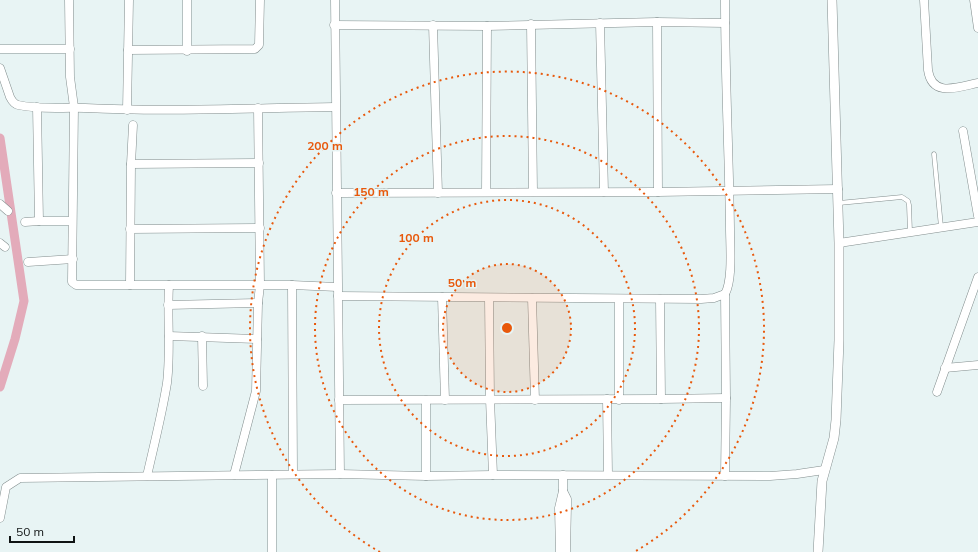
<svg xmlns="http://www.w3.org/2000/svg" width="978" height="552" font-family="Mulish,sans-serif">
	<rect width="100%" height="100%" fill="#e8f4f4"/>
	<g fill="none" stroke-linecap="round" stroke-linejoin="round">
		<polyline stroke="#e3abba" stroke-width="9" points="0,138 24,301 15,339 0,387"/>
		<g stroke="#828d8d" stroke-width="5">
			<g id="service">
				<polyline points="934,154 941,227"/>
				<polyline points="839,203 902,197 908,201 909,205 910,232"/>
			</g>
		</g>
		<g stroke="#828d8d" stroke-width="9">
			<g id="minor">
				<polyline points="69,0 70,77 74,107 72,282 76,285 292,285 337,287"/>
				<polyline points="187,0 187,51"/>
				<polyline points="335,0 340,474"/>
				<path d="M924 0 928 70C932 98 958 87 978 83"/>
				<polyline points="974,0 978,28"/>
				<polyline points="657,22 658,192"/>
				<polyline points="600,23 604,192"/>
				<polyline points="531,24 533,192"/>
				<polyline points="334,25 487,26 657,22 725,23"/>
				<polyline points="433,25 438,193"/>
				<polyline points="0,49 70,49"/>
				<polyline points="128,50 255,49 259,45 260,0"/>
				<path d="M0 68 10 97C12 101 14 104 18 105 40 110 63 107 85 108 168 112 252 108 335 107"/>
				<polyline points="37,107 39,221 72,221"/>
				<polyline points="127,110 129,0"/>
				<polyline points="963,131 978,216"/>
				<polyline points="131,164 133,125"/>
				<polyline points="486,192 487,26"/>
				<polyline points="336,193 658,192 838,189"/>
				<polyline points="0,204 8,211"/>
				<polyline points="25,222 39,221"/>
				<polyline points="130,229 260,228"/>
				<polyline points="0,243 5,247"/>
				<polyline points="839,243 978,222"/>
				<polyline points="28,262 73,259"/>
				<polyline points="130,285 131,164 259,163"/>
				<polyline points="292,285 293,474"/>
				<polyline points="725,294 726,398 725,476"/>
				<path d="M338 296 701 299 714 298 725 294C733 280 730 245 730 228 729 152 725 76 725 0"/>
				<polyline points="442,297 445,400"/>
				<polyline points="489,298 490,399 493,475"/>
				<polyline points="532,298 535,400"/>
				<polyline points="619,299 619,400"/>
				<polyline points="660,299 661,399"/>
				<polyline points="168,305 258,303"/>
				<polyline points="169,336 257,339"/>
				<polyline points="202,336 203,386"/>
				<polyline points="945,368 978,365"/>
				<polyline points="937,392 978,277"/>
				<polyline points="607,399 608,475"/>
				<polyline points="339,400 661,399 726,398"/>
				<polyline points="426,400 426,476"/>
				<polyline points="234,475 256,391 258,303 260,285 258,108"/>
				<polyline points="272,475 272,552"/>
				<path d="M147 476C154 445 162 414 167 383 171 351 167 318 169 285"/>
				<polyline points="563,491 567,499 567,505 566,552"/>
				<polyline points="0,518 6,487 20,478 340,474 426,476 493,475 770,476 797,474 824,470"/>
				<polyline points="560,552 559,508 563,491 563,475"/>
			</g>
		</g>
		<g stroke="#828d8d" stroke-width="10">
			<polyline id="tertiary" points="818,552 822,481 834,438 836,420 839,340 839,243 832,0"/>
		</g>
		<use href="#service" stroke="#fff" stroke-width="4"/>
		<use href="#minor" stroke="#fff" stroke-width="8"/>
		<use href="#tertiary" stroke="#fff" stroke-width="9"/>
	</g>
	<circle cx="507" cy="328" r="64" fill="#e8590c" fill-opacity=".12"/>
	<g fill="none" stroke="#e8590c" stroke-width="2" stroke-dasharray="2 4">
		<circle cx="507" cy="328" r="64"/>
		<circle cx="507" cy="328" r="128"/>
		<circle cx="507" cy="328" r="192"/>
		<path d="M380 552A257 257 0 1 1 634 552"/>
	</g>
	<circle cx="507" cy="328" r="6" fill="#e8590c" stroke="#e8f4f4" stroke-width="2"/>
	<g font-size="12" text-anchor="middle" font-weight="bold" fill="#e8590c" stroke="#e8f4f4" stroke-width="3" stroke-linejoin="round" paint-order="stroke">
		<text x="325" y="150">200 m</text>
		<text x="371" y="196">150 m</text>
		<text x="416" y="242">100 m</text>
		<text x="462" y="287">50 m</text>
	</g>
	<path d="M10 536v6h64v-6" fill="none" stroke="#0f1313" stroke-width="2"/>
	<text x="16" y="536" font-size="12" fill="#0f1313" stroke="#e8f4f4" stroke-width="3" paint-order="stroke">50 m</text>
</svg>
